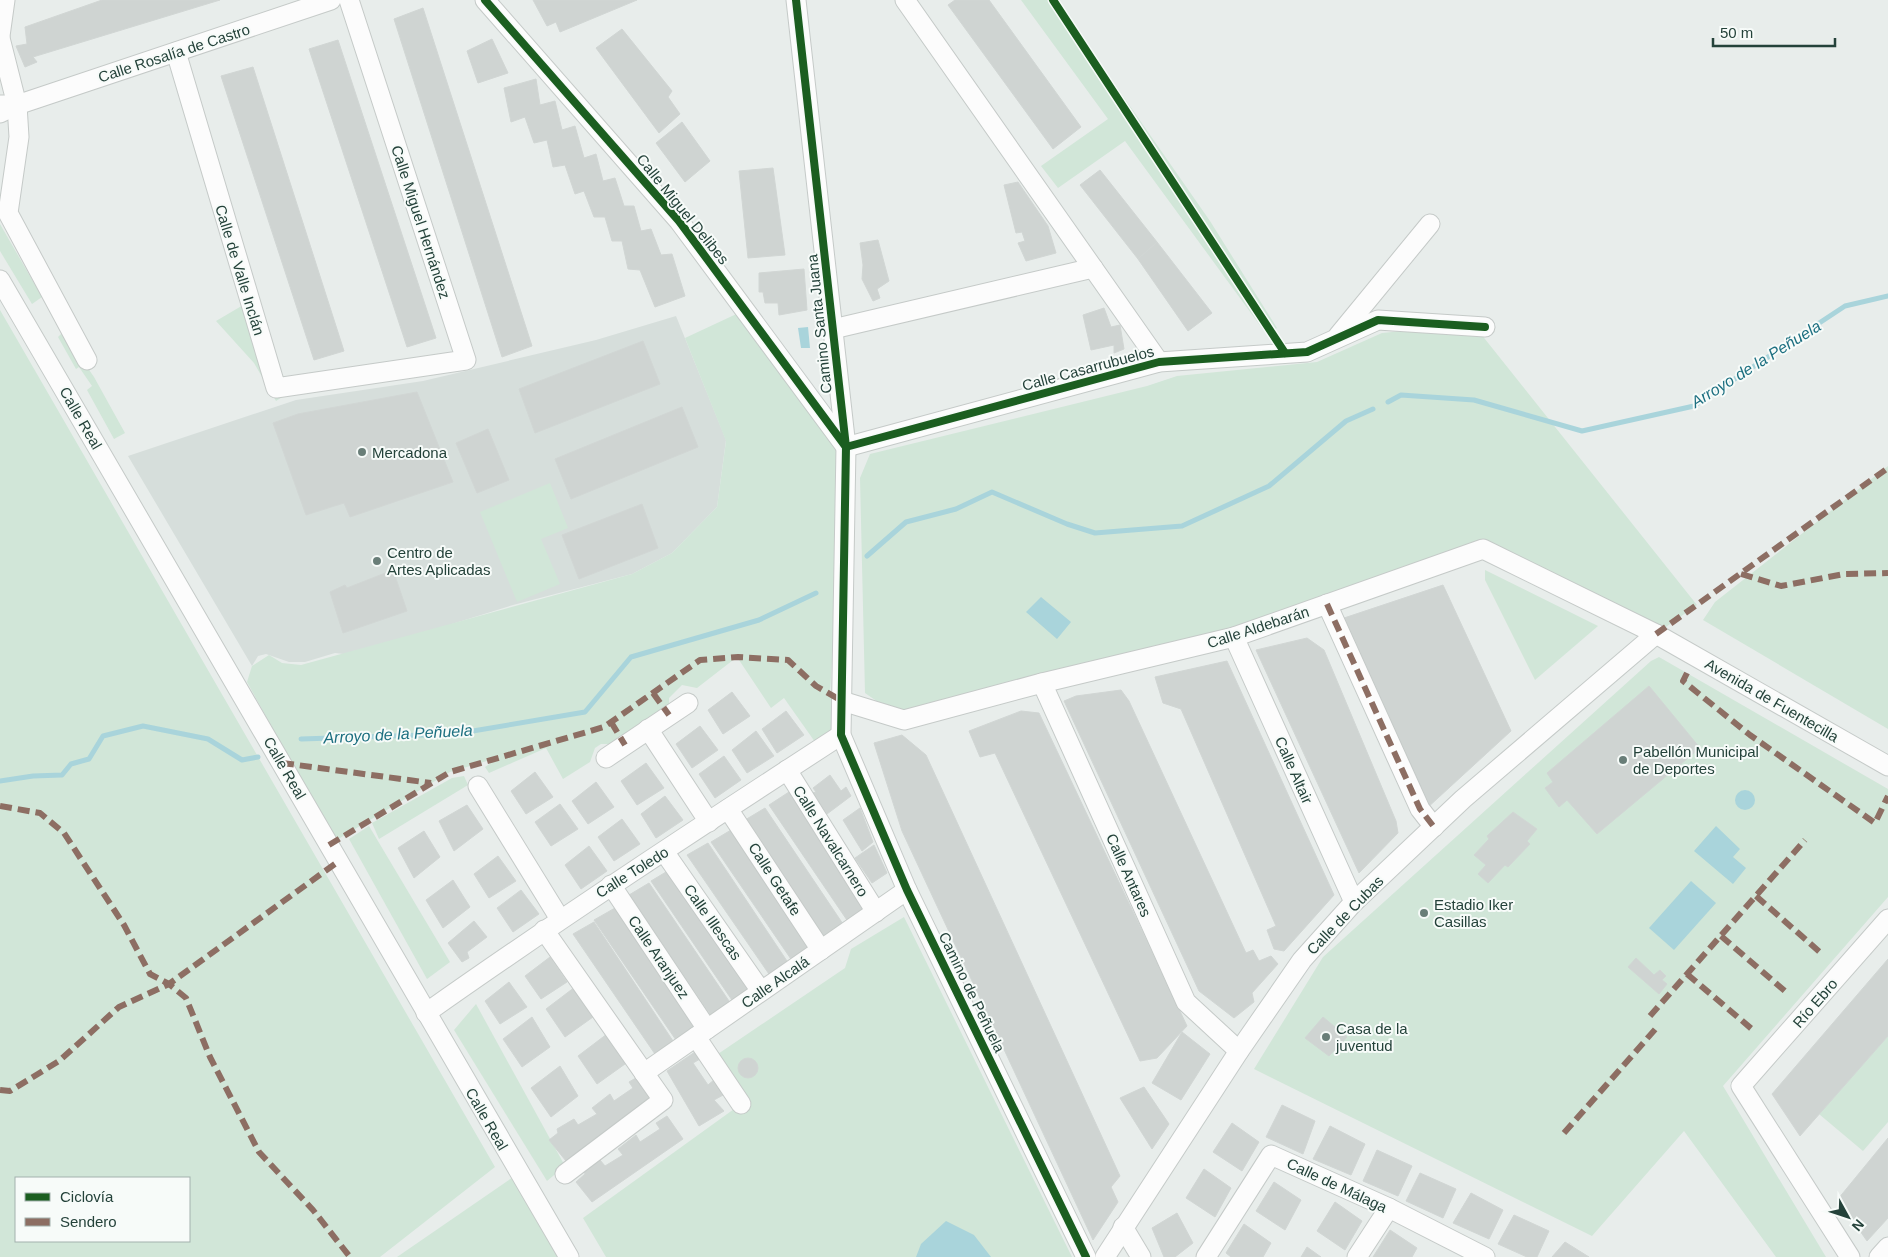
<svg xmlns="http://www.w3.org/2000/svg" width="1888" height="1257" font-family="Helvetica,sans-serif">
	<rect width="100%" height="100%" fill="#e8edeb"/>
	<polygon fill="#d6dedb" points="676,316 726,440 717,507 672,553 632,574 513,605 352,655 335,653 305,662 289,662 266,654 258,656 252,666 128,456 296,400 423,381 596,340"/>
	<g fill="#d1e6d8" fill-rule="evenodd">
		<polygon points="1021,0 1056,0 1210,221 1277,328 1267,335 1125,141 1058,188 1041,166 1108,119"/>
		<polygon points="0,224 42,297 32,304 0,251"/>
		<polygon points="250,301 284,396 276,401 254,363 216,321"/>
		<path d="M0 310 495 1167 380 1257H0ZM189 1178V1241H16V1178Z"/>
		<polygon points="745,310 846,447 830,692 842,701 841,735 820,749 784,698 771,708 737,657 697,688 682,685 669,698 669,706 613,744 601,744 595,748 590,762 563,779 546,748 489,773 485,767 500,757 450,772 335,841 247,682 252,666 269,655 282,663 301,665 632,574 672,553 717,507 726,441 685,338"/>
		<polygon points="1473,324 1697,605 1656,634 1483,549 1234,637 904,720 865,693 860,478 870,454 1147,386 1177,376 1317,362 1382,333"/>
		<polygon points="63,332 94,377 125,433 114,439 87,390 92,386 79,367 76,369 58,337"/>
		<polygon points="1888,466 1888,729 1703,620 1715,602"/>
		<polygon points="550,483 568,528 541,539 560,584 517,602 480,512"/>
		<polygon points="1485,570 1598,626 1535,680 1485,580"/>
		<polygon points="1659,657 1888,789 1888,897 1723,1086 1826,1257 1776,1257 1684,1131 1592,1236 1254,1069 1323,957 1651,661"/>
		<polygon points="464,776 468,785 379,839 372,823 452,778"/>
		<polygon points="369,826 450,962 427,979 349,839"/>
		<polygon points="904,917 1072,1257 606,1257 583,1218 741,1104 715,1056 845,968 851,949"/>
		<polygon points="476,1004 565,1166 547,1181 454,1030"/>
		<polygon points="1888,1036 1888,1122 1863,1151 1819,1114"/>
		<polygon points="519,1173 564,1257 397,1257"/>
	</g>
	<g fill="#a9d4db">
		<polygon points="808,327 810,348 801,348 798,328"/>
		<polygon points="1041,597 1071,622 1057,639 1026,612"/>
		<circle cx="1745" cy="800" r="10"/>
		<polygon points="1716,826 1740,849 1733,857 1746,868 1733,884 1694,851"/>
		<polygon points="1691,881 1716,903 1674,950 1649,928"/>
		<polygon points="946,1221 974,1235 991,1257 916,1257 921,1244"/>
	</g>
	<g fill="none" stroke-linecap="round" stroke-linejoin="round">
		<g stroke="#a9d4db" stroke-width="5">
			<polyline points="1388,402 1401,395 1474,400 1582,431 1694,406 1845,306 1888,296"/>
			<polyline points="867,556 906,522 956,509 992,492 1067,524 1095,533 1182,526 1269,486 1346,421 1373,409"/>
			<polyline points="301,739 455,734 585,712 631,657 759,620 816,593"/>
			<polyline points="0,781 33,776 62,775 71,764 89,759 103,736 143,726 208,739 242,760 258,757"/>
		</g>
	</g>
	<g fill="#cfd4d2" stroke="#d1d6d4">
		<polygon points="102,0 220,0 33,57 37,62 25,67 16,46 27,44 25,27"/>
		<polygon points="533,0 637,0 560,32 556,22 547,26"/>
		<polygon points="955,0 989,0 1081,127 1053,149 948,5"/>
		<polygon points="423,8 532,346 502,357 394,19"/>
		<polygon points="622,29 672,91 668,97 680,114 659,133 596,48"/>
		<polygon points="492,39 508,73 478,83 467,51"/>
		<polygon points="338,40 436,338 407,347 309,49"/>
		<polygon points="253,67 344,351 314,360 221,76"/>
		<polygon points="536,79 540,105 555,101 562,130 575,126 584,158 596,154 603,181 615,178 624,206 634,206 641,231 651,229 661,255 672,254 685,296 655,307 640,270 628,269 622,241 612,241 605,217 594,217 584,191 575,194 565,165 553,167 547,140 534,143 525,117 511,122 504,88"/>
		<polygon points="682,122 710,161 685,182 656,143"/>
		<polygon points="773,168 785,255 748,258 739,171"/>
		<polygon points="1100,170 1157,242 1138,259 1080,185"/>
		<polygon points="1018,182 1048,226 1056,253 1026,261 1018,243 1025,241 1022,232 1016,233 1004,185"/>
		<polygon points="878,240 889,281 877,289 880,298 873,301 862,279 863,265 860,243"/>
		<polygon points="1157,242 1212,313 1188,331 1138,259"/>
		<polygon points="804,269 807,310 779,315 778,303 765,303 763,292 759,292 759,273"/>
		<polygon points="1104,308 1111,327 1120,325 1124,349 1114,353 1114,345 1091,350 1083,315"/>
		<polygon points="643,341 660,384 535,433 519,389"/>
		<polygon points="417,392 453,482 350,517 344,503 306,515 273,423 298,414"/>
		<polygon points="682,407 698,447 571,499 555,459"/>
		<polygon points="488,429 509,480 477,493 456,443"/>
		<polygon points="642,504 658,548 579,579 562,535"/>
		<polygon points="393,570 407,611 343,633 330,592 345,585 347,588"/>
		<polygon points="1443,585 1511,731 1426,809 1341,619"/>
		<polygon points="1307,638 1324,650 1396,821 1398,833 1359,873 1256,650"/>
		<polygon points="1227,661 1334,895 1284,951 1274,949 1267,930 1276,926 1181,709 1163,703 1155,677"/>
		<polygon points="1649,686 1700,748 1597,834 1567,800 1559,807 1545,788 1553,782 1547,773"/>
		<polygon points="1121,690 1129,701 1246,953 1253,950 1259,961 1271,956 1278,964 1252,993 1254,1002 1234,1018 1199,991 1064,701 1076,696"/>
		<polygon points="732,692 750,716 723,734 708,710"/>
		<polygon points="786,711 804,735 777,753 762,729"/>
		<polygon points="1021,711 1039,713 1187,1026 1157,1058 1140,1061 995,753 980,757 969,731"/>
		<polygon points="700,726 718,750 692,768 676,744"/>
		<polygon points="756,731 774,756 747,773 732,750"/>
		<polygon points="902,735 926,755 1120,1176 1111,1187 1118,1202 1093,1240 902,831 874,743"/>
		<polygon points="724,756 741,780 715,798 699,774"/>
		<polygon points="646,763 664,788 637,805 621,781"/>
		<polygon points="535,772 553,797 526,814 511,791"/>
		<polygon points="830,775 841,791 846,787 851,796 827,814 812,793 816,792 813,788"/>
		<polygon points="596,782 614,807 588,824 572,801"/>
		<polygon points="789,792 868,915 851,926 769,805"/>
		<polygon points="665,796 683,820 656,838 641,814"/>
		<polygon points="560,804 578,829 551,846 535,822"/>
		<polygon points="467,805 483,829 454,851 439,821"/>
		<polygon points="765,808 847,930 828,943 745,820"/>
		<polygon points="860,808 873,842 862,851 843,820"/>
		<polygon points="1513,812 1537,829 1527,841 1530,844 1508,867 1505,865 1488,883 1478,874 1486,865 1474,855 1489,839 1487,836"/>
		<polygon points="622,819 640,844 614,861 598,837"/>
		<polygon points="731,830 813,951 795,965 711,842"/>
		<polygon points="424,831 440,857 414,878 398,848"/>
		<polygon points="708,843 789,964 771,977 687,855"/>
		<polygon points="874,845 887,873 872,883 855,858"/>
		<polygon points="589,846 607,871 581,889 565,865"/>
		<polygon points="498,856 516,881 489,898 474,874"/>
		<polygon points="671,869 753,990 734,1003 651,881"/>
		<polygon points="453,880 470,907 443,928 426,900"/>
		<polygon points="649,883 731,1004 712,1017 629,895"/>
		<polygon points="521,890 539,914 513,932 497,908"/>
		<polygon points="615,908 696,1030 678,1043 594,920"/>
		<polygon points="474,921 487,937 467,952 469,958 462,962 448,943"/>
		<polygon points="594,922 675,1044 657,1057 573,934"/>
		<polygon points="550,957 567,982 541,999 525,976"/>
		<polygon points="1636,958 1654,975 1660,970 1666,976 1662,980 1667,984 1659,994 1628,967"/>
		<polygon points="1888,959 1888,1036 1800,1136 1772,1094"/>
		<polygon points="509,982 527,1007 500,1024 485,1001"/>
		<polygon points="575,987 593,1017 565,1037 546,1009"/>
		<polygon points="532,1017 550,1047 522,1067 503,1039"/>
		<polygon points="1323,1017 1347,1037 1329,1056 1305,1038"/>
		<polygon points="1182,1032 1210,1054 1181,1100 1152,1083"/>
		<polygon points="607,1034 625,1064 597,1084 578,1056"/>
		<polygon points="695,1052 700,1059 693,1063 708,1085 715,1079 725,1094 714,1100 724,1111 699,1126 667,1071"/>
		<circle cx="748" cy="1068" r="10"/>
		<polygon points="560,1066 578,1096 551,1117 531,1088"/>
		<polygon points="641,1075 656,1098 566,1161 549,1140 558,1133 557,1129 574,1119 578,1125 597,1114 592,1108 610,1094 614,1101 633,1088 629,1082"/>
		<polygon points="1144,1087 1169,1124 1152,1149 1120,1098"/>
		<polygon points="1282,1105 1315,1121 1303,1154 1266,1137"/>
		<polygon points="667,1116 683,1139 592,1202 576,1182 585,1174 584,1170 600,1160 605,1166 623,1155 618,1149 636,1135 640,1142 660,1129 656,1123"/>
		<polygon points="1232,1123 1259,1142 1242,1171 1213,1152"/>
		<polygon points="1330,1126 1365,1144 1351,1175 1313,1159"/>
		<polygon points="1888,1138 1888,1218 1867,1241 1838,1199"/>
		<polygon points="1377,1150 1412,1166 1398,1196 1363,1181"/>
		<polygon points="1204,1169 1231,1188 1215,1217 1186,1198"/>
		<polygon points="1420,1173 1456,1189 1443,1218 1406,1201"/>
		<polygon points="1274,1182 1301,1200 1285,1230 1256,1211"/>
		<polygon points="1471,1193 1503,1210 1489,1239 1453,1223"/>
		<polygon points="1335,1202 1362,1221 1345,1250 1317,1231"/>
		<polygon points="1177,1213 1193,1243 1175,1257 1164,1257 1152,1228"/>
		<polygon points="1514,1215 1549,1231 1537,1257 1527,1257 1498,1244"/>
		<polygon points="1244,1224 1271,1243 1263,1257 1231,1257 1226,1253"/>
		<polygon points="1390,1230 1417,1248 1412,1257 1373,1257"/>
		<polygon points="1565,1242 1589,1257 1552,1257"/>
		<polygon points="1307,1247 1321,1257 1301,1257"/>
	</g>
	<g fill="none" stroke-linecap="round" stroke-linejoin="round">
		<g stroke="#c5cac8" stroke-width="21">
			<g id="minor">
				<polyline points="485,0 679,221 846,447 1159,362 1307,352 1378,320 1485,327"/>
				<polyline points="796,0 846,447 841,735 907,890 1086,1257"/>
				<polyline points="905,0 1159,362"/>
				<polyline points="0,36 5,0"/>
				<polyline points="0,38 17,105 19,137 8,213 87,360"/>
				<polyline points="176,52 276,388 466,360 349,0"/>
				<polyline points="0,105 17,105 0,113"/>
				<polyline points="17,105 331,0"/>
				<polyline points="0,280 569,1257"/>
				<polyline points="833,329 1093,268"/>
				<polyline points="1338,336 1430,224"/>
				<polyline points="1327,604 1420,809 1434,827"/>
				<polyline points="1234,637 1354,902"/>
				<polyline points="1042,683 1186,1002 1239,1051"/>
				<polyline points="842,701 904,720 1042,683 1234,637 1483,549 1656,634 1888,766"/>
				<polyline points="648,729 709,822"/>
				<polyline points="606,758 688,703"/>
				<polyline points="787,770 876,912"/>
				<polyline points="478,786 560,919"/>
				<polyline points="728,809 821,950"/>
				<polyline points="665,853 761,991"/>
				<polyline points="611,885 707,1029"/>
				<polyline points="544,930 663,1100 565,1174"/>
				<path d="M426 1013C562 917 701 826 841 735"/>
				<polyline points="696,1037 741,1104"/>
				<polyline points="644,1073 907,890"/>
				<polyline points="1123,1227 1141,1257"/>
				<polyline points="1105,1257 1239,1051 1302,960 1354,902 1463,799 1656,634"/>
				<polyline points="1206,1257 1271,1155 1389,1208 1485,1257"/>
				<polyline points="1357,1257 1389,1208"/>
				<polyline points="1850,1257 1741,1086 1888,919"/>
				<polyline points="1879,1257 1888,1247"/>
			</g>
		</g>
		<use href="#minor" stroke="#fcfcfc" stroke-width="19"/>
		<g stroke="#8d6e63" stroke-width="6" stroke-dasharray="12 6" stroke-linecap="butt">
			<polyline points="1741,574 1781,586 1844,574 1888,573"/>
			<polyline points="1327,604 1420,809 1434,827"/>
			<polyline points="1656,634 1888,468"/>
			<polyline points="1687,673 1683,681 1750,735 1875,823 1888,796"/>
			<polyline points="653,693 669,715"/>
			<polyline points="611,722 625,745"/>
			<polyline points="282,763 431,783"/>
			<polyline points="0,806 40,813 64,833 124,925 150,974 169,984 186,998 210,1057 259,1152 313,1210 350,1257"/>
			<polyline points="329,845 450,772 604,727 700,660 738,657 788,660 816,686 842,701"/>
			<polyline points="1756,896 1821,953"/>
			<polyline points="1721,936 1786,992"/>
			<polyline points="1687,974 1753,1030"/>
			<polyline points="1650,1016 1805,840"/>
			<polyline points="0,1090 10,1091 59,1061 119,1007 169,984 339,861"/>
			<polyline points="1564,1133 1659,1025"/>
		</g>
		<g stroke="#f7fbf9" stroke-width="11">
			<g id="cycleway">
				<polyline points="485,0 679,221 846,447 1159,362 1307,352 1378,320 1485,327"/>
				<polyline points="796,0 846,447 841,735 907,890 1086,1257"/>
				<polyline points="1053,0 1285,353"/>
			</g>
		</g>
		<use href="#cycleway" stroke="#1b5e20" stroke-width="8"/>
	</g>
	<g fill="#697e78" stroke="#f7fbf9" stroke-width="2">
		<circle cx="362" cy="452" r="5"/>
		<circle cx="377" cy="561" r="5"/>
		<circle cx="1623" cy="760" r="5"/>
		<circle cx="1424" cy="913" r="5"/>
		<circle cx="1326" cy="1037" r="5"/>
	</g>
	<g text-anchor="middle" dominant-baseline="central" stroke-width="4" stroke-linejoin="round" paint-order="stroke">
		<g font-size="15" fill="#24423a" stroke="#f7fbf9">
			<text transform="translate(174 53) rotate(-18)">Calle Rosalía de Castro</text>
			<text transform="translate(683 209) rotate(51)">Calle Miguel Delibes</text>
			<text transform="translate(421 222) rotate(72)">Calle Miguel Hernández</text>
			<text transform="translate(240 270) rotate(73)">Calle de Valle Inclán</text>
			<text transform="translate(819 324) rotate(-96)">Camino Santa Juana</text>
			<text transform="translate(1088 368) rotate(-15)">Calle Casarrubuelos</text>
			<text transform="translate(81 418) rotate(60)">Calle Real</text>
			<text transform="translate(1258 627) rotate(-18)">Calle Aldebarán</text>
			<text transform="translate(1772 700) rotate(30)">Avenida de Fuentecilla</text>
			<text transform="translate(285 768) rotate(60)">Calle Real</text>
			<text transform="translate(1294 770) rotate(66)">Calle Altair</text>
			<text transform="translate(831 841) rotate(58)">Calle Navalcarnero</text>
			<text transform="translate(632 872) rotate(-32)">Calle Toledo</text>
			<text transform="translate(1129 875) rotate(66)">Calle Antares</text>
			<text transform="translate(775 879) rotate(57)">Calle Getafe</text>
			<text transform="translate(1345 915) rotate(-46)">Calle de Cubas</text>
			<text transform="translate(713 922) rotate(55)">Calle Illescas</text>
			<text transform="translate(659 957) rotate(56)">Calle Aranjuez</text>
			<text transform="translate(775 982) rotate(-35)">Calle Alcalá</text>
			<text transform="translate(972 992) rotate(64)">Camino de Peñuela</text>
			<text transform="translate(1815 1003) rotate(-49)">Río Ebro</text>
			<text transform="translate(487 1119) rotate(60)">Calle Real</text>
			<text transform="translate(1337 1185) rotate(25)">Calle de Málaga</text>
		</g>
		<g font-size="15" fill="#24423a" stroke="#f7fbf9" text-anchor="start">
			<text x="372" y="452">Mercadona</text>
			<text x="387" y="552">Centro de<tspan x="387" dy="17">Artes Aplicadas</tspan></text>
			<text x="1633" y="751">Pabellón Municipal<tspan x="1633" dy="17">de Deportes</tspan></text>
			<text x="1434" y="904">Estadio Iker<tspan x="1434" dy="17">Casillas</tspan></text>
			<text x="1336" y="1028">Casa de la<tspan x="1336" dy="17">juventud</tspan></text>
		</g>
		<g font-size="16" font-style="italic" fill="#1c6f80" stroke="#f7fbf9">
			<text transform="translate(1756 364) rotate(-32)">Arroyo de la Peñuela</text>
			<text transform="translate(398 734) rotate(-3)">Arroyo de la Peñuela</text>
		</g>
	</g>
	<rect x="15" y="1177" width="175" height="65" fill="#f7fbf9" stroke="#a3b1ad"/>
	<rect x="25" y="1193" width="25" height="8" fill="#1b5e20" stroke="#a3b1ad"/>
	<text x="60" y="1202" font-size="15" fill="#24423a">Ciclovía</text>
	<rect x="25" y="1218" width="25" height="8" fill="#8d6e63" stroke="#a3b1ad"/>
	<text x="60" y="1227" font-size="15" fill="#24423a">Sendero</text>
	<g transform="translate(1848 1217) rotate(130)" stroke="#f7fbf9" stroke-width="4" paint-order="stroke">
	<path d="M0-4L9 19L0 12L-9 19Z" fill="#24423a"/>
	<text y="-8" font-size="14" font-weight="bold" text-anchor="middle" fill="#24423a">N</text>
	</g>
	<path d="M1713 38v8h122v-8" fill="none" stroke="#24423a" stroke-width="2.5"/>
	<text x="1720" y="38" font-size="15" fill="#24423a" stroke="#f7fbf9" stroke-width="4" paint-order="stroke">50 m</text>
</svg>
